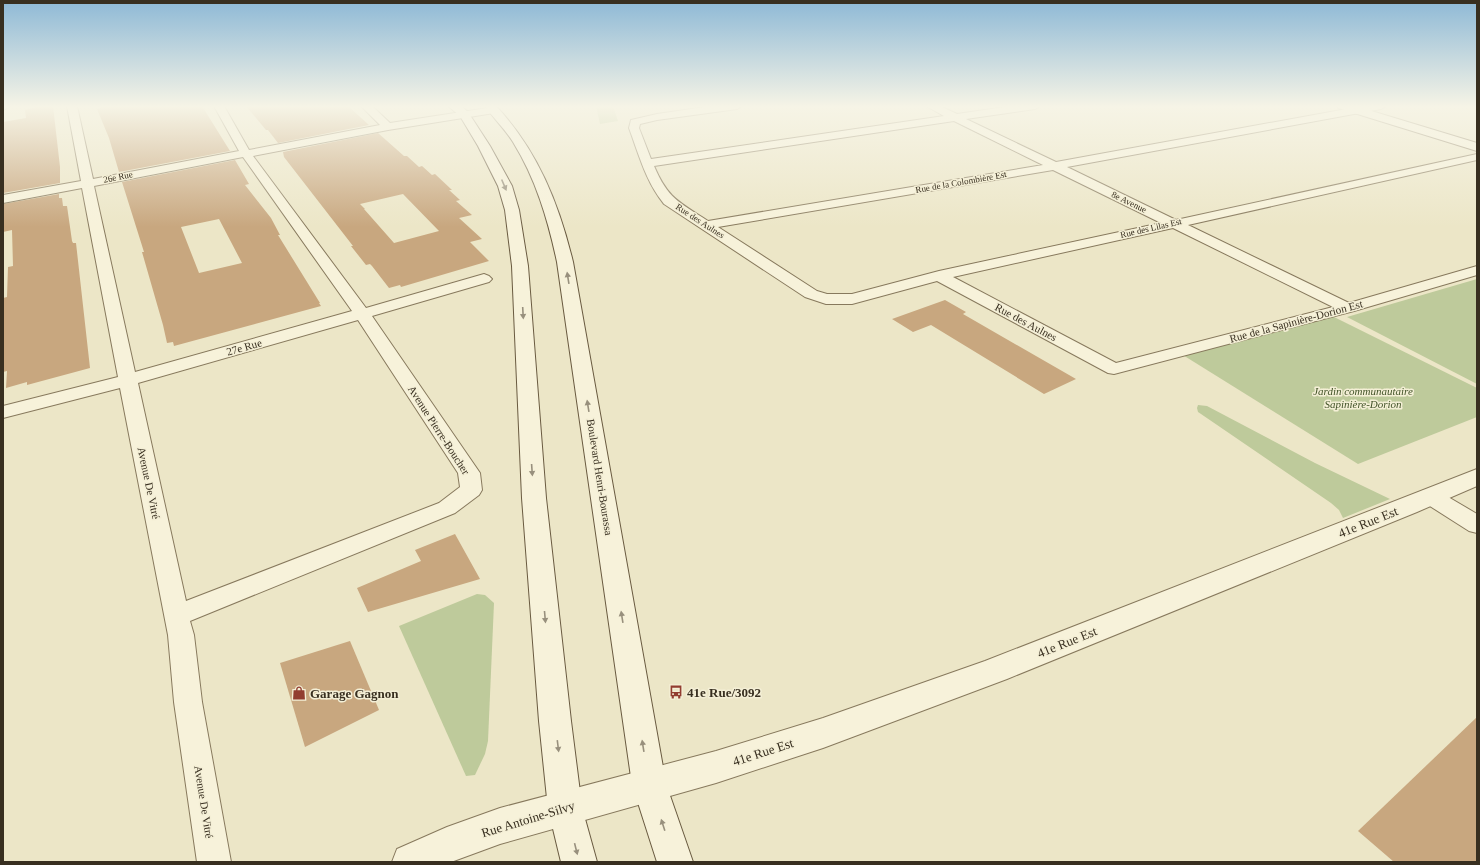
<svg xmlns="http://www.w3.org/2000/svg" width="1480" height="865" font-family="'Times New Roman',serif">
	<rect width="100%" height="100%" fill="#ece6c7"/>
	<g fill="#beca9b">
		<polygon points="596,106 613,106 618,121 600,124"/>
		<polygon points="1477,279 1477,384 1347,317"/>
		<polygon points="1326,313 1477,388 1477,417 1358,464 1178,352"/>
		<polygon points="1198,405 1207,406 1315,463 1390,499 1343,518 1339,510 1331,503 1201,414 1198,412 1197,408"/>
		<polygon points="477,594 485,595 494,603 488,741 485,754 475,775 466,776 399,626"/>
	</g>
	<g fill="#c8a77f" fill-rule="evenodd">
		<polygon points="40,106 53,106 60,167 60,183 3,193 3,122 26,118 25,110"/>
		<polygon points="101,106 202,106 230,151 119,172 109,138 97,109 101,108"/>
		<polygon points="246,106 348,106 369,125 278,143 268,130 266,130"/>
		<path d="M378 133 404 156H407L419 167 422 166 432 175 435 174 452 190H449L460 200 456 201 472 215 459 218 482 239 470 242 489 261 401 287 400 285 389 288 372 266 370 264 366 265 351 246H353L284 157 283 152ZM403 194 439 231 394 243 364 209H365L360 204Z"/>
		<path d="M235 160 249 184 245 185 271 218 280 235H278L320 303H319L321 306 174 346 173 342 167 343 163 325 142 252H144L122 182ZM219 219 242 263 199 273 181 227Z"/>
		<polygon points="59,194 59,198 62,198 63,206 67,206 72,241 73,243 76,243 90,368 27,385 27,382 6,388 7,371 3,372 3,298 7,297 8,267 13,266 12,230 3,232 3,204"/>
		<polygon points="945,300 966,312 963,314 1076,379 1044,394 931,325 913,332 892,319"/>
		<polygon points="455,534 480,579 368,612 357,588 421,561 415,550"/>
		<polygon points="350,641 379,710 305,747 280,663"/>
		<polygon points="1477,717 1477,862 1394,862 1358,831"/>
	</g>
	<g fill="none" stroke-linecap="round" stroke-linejoin="round">
		<g stroke="#87795d" stroke-width="2">
			<g id="minor">
				<polygon points="3,106 11,106 3,110"/>
				<path d="M67 106H77L93 179 239 151 214 106H224L249 150 380 125 361 106H372L390 123 494 107 499 110 494 113 388 130 253 156 366 308 484 274 489 276 492 279 489 282 372 316 480 473 482 490 479 495 455 513 190 621 194 635 202 702 231 862H197L174 702 168 635 120 388 3 418V406L118 377 82 188 3 203V195L81 181ZM243 157 352 311 135 372 94 186ZM358 320 458 473 460 487 439 503 186 601 138 383Z"/>
				<path d="M712 106H742L737 109 657 120 640 124 639 128 651 159 944 116 926 106H940L957 114 1012 106H1040L1035 109 966 119 1056 162 1363 106H1386L1381 109 1067 167 1176 220 1477 154V160L1188 225 1349 303 1477 266V275L1354 311 1114 374 1108 373 937 281 852 304H826L805 297 664 204C646 182 639 155 629 128L631 120 657 114ZM954 121 1043 165 708 221C679 202 668 199 654 166ZM1053 170 1161 223 939 271 852 294H827L817 291 718 227ZM1173 228 1333 307 1116 363 953 277Z"/>
				<polygon points="1430,489 1438,491 1477,514 1477,533 1469,531 1422,501 1419,496 1422,491"/>
			</g>
		</g>
		<g stroke="#87795d" stroke-width="2">
			<g id="tertiary">
				<polygon points="1337,106 1355,106 1477,143 1477,151 1338,108"/>
				<polygon points="1477,469 1477,486 1417,512 1007,679 823,748 716,783 500,844 451,862 392,862 397,849 447,827 500,808 716,751 823,718 985,661"/>
			</g>
		</g>
		<g stroke="#695a40" stroke-width="2">
			<g id="secondary">
				<polygon points="448,106 461,106 468,112 490,146 512,186 519,210 528,266 546,498 571,721 582,808 597,862 561,862 548,808 539,721 522,498 512,266 505,210 498,186 478,146 460,116"/>
				<path d="M485 106H496C538 151 559 204 573 262L666 784 693 862H657L632 784 557 262C548 220 536 179 513 142 505 129 494 119 485 106Z"/>
			</g>
		</g>
		<use href="#minor" fill="#f7f2da" fill-rule="evenodd"/>
		<use href="#tertiary" fill="#f7f2da" fill-rule="evenodd"/>
		<use href="#secondary" fill="#f7f2da" fill-rule="evenodd"/>
	</g>
	<defs><path id="oneway-solid" d="M-6-.8H1V-3.2L6.5 0L1 3.2V.8H-6Z"/></defs>
	<g fill="#98907d">
		<use href="#oneway-solid" transform="translate(504 185) rotate(67)"/>
		<use href="#oneway-solid" transform="translate(568 278) rotate(-99)"/>
		<use href="#oneway-solid" transform="translate(523 313) rotate(87)"/>
		<use href="#oneway-solid" transform="translate(588 406) rotate(-99)"/>
		<use href="#oneway-solid" transform="translate(532 470) rotate(86)"/>
		<use href="#oneway-solid" transform="translate(545 617) rotate(85)"/>
		<use href="#oneway-solid" transform="translate(622 617) rotate(-99)"/>
		<use href="#oneway-solid" transform="translate(558 746) rotate(83)"/>
		<use href="#oneway-solid" transform="translate(643 746) rotate(-99)"/>
		<use href="#oneway-solid" transform="translate(663 825) rotate(-108)"/>
		<use href="#oneway-solid" transform="translate(576 849) rotate(76)"/>
	</g>
	<linearGradient id="sky" x2="0" y2="1"><stop stop-color="#8eb9d6"/><stop offset="0.47" stop-color="#f6f4e6"/><stop offset="1" stop-color="#f6f4e6" stop-opacity="0"/></linearGradient>
	<rect width="1480" height="227" fill="url(#sky)"/>
	<defs>
		<g id="bus-bare" transform="scale(1.08)"><path d="M-5-6H5V4H4V6H2V4H-2V6H-4V4H-5ZM-3.5-4V0h7V-4ZM-3.5 1.2v1.5H-2V1.2ZM2 1.2v1.5H3.5V1.2Z" fill="#923d30" stroke="#f4efd6" stroke-width="2.5" paint-order="stroke"/></g>
		<g id="shop-bare" transform="scale(1.08)"><path d="M-5-2.5h2.3a2.7 3.5 0 0 1 5.4 0H5L5.5 6h-11ZM-1.5-2.5h3a1.5 2.3 0 0 0-3 0Z" fill="#923d30" stroke="#f4efd6" stroke-width="2.5" paint-order="stroke"/></g>
	</defs>
	<g fill-rule="evenodd">
		<use href="#bus-bare" x="676" y="692"/>
		<use href="#shop-bare" x="299" y="693"/>
	</g>
	<g text-anchor="middle" dominant-baseline="central" stroke-width="3" stroke-linejoin="round" paint-order="stroke">
		<g font-size="9" fill="#382f20" stroke="#f4efd6">
			<text transform="translate(118 177) rotate(-11)">26e Rue</text>
			<text transform="translate(961 182) rotate(-10)">Rue de la Colombière Est</text>
			<text transform="translate(1129 202) rotate(26)">8e Avenue</text>
			<text transform="translate(700 221) rotate(33)">Rue des Aulnes</text>
			<text transform="translate(1151 228) rotate(-13)">Rue des Lilas Est</text>
		</g>
		<g font-size="11" fill="#382f20" stroke="#f4efd6">
			<text transform="translate(1296 321) rotate(-15)">Rue de la Sapinière-Dorion Est</text>
			<text transform="translate(1026 322) rotate(28)">Rue des Aulnes</text>
			<text transform="translate(244 347) rotate(-16)">27e Rue</text>
			<text transform="translate(439 430) rotate(57)">Avenue Pierre-Boucher</text>
			<text transform="translate(600 477) rotate(81)">Boulevard Henri-Bourassa</text>
			<text transform="translate(149 483) rotate(78)">Avenue De Vitré</text>
			<text transform="translate(204 802) rotate(81)">Avenue De Vitré</text>
		</g>
		<g font-size="11" font-style="italic" fill="#425328" stroke="#f4efd6">
			<text x="1363" y="391">Jardin communautaire<tspan x="1363" dy="13">Sapinière-Dorion</tspan></text>
		</g>
		<g font-size="13" fill="#382f20" stroke="#f4efd6">
			<text transform="translate(1368 522) rotate(-22)">41e Rue Est</text>
			<text transform="translate(1067 642) rotate(-22)">41e Rue Est</text>
			<text transform="translate(763 752) rotate(-18)">41e Rue Est</text>
			<text transform="translate(528 819) rotate(-17)">Rue Antoine-Silvy</text>
		</g>
		<g font-size="13" font-weight="bold" fill="#382f20" stroke="#f4efd6" text-anchor="start">
			<text x="687" y="692">41e Rue/3092</text>
			<text x="310" y="693">Garage Gagnon</text>
		</g>
	</g>
	<rect width="1480" height="865" fill="none" stroke="#382f20" stroke-width="8"/>
</svg>
